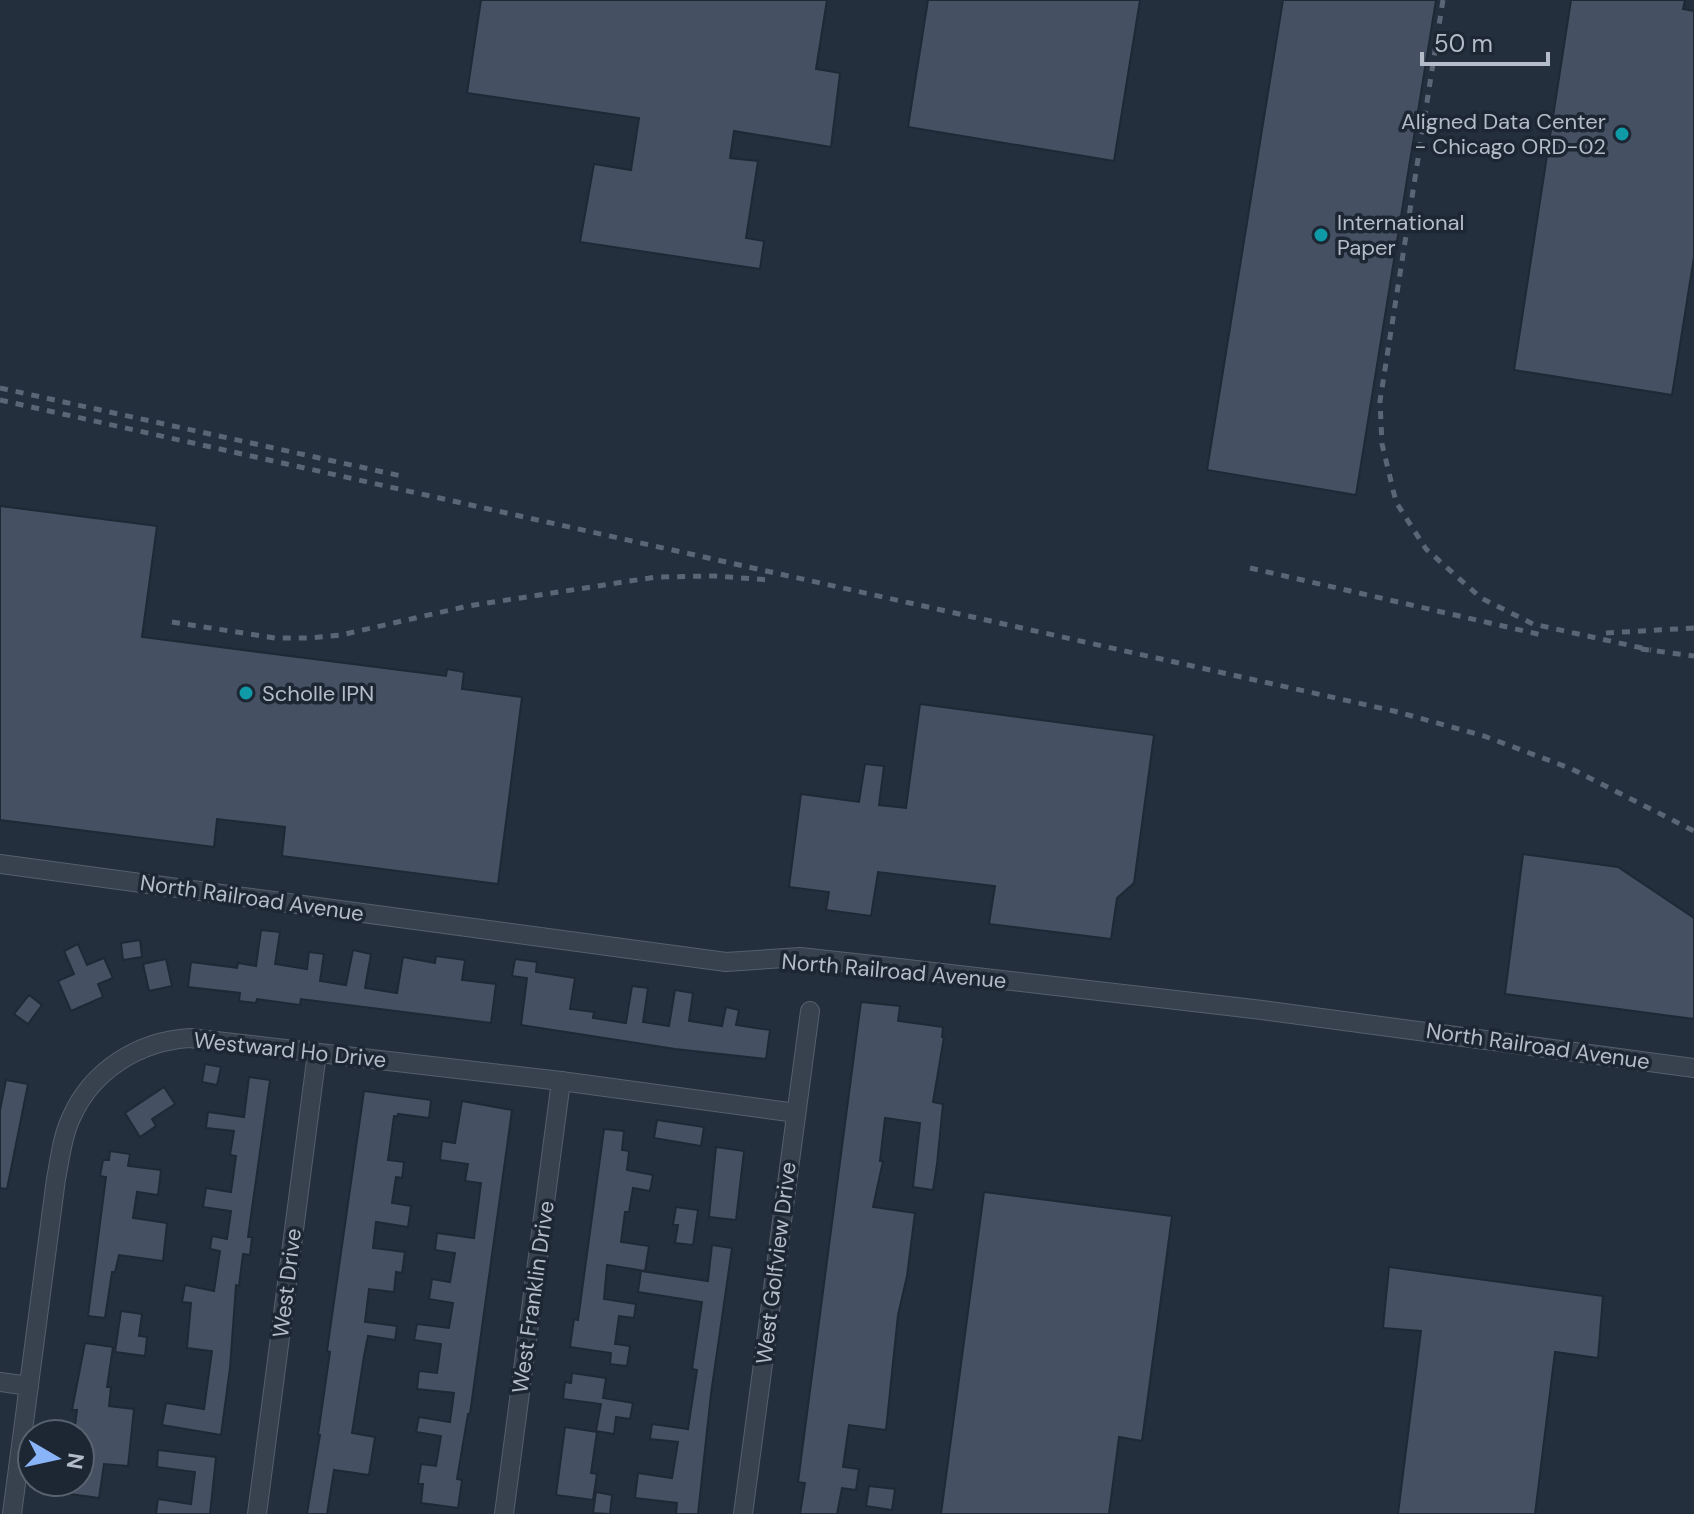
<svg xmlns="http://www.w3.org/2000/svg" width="1694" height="1514" font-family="'DM Sans',sans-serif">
	<rect width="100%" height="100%" fill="#242f3e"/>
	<g fill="#455162" stroke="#1f2835" stroke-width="2">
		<polygon points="481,0 827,0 816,69 840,73 831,147 734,131 730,158 758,161 746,238 764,241 760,269 580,242 594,164 631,170 639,118 467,93"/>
		<polygon points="928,0 1140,0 1114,161 908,127"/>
		<polygon points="1283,0 1436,0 1356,495 1207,470"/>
		<polygon points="1571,0 1685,0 1683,9 1694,11 1694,257 1672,395 1514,370"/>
		<polygon points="0,506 157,526 142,637 446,676 447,669 464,672 462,689 522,697 498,884 282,856 285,827 217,819 214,847 0,820"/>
		<polygon points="920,704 1154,735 1134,883 1117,898 1111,939 989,924 995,886 878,872 871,916 826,910 829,892 789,887 801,794 859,802 865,764 884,766 879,805 906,808"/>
		<polygon points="1523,854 1618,867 1694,918 1694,1019 1505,994"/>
		<polygon points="261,930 280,932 275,964 307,969 309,952 324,954 320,981 346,985 353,950 371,954 365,988 397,993 403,957 435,963 436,956 465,960 462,980 496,984 491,1023 301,999 300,1005 257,999 256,1003 239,1001 240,993 188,987 191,962 237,968 238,963 256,966"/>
		<polygon points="140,940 142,957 123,960 121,943"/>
		<polygon points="78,944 87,965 104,958 113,978 98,984 103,997 71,1011 58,981 74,974 64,951"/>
		<polygon points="166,959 172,986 149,991 143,964"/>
		<polygon points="515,959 537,962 536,972 575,978 570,1009 594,1012 593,1018 626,1023 632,986 648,988 643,1022 669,1026 675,990 693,993 689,1021 722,1026 726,1007 739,1010 736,1025 770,1030 766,1059 675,1049 521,1025 527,978 512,976"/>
		<polygon points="29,995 42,1005 28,1024 14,1014"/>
		<polygon points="861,1002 900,1006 898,1021 943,1027 942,1037 944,1037 933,1102 943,1104 937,1164 933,1190 913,1187 920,1123 885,1118 880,1161 883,1161 873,1207 915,1213 907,1276 898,1315 886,1430 849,1425 843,1467 859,1469 856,1490 842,1488 837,1514 800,1514 805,1483 798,1482"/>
		<polygon points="205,1064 221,1067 217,1085 202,1082"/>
		<polygon points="249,1077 270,1080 248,1237 252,1237 250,1255 243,1254 239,1286 236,1285 230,1368 221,1435 162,1425 166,1403 204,1409 212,1351 187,1348 191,1303 182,1302 185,1285 214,1291 220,1251 210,1249 212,1236 227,1239 231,1211 203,1207 206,1188 231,1192 236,1156 230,1155 234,1131 206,1128 208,1112 244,1117"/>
		<polygon points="6,1080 28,1084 7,1189 0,1188 0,1110"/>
		<polygon points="164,1087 175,1104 152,1119 156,1126 140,1137 125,1113"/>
		<polygon points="364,1091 431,1100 429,1118 398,1114 398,1116 394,1116 388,1160 404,1162 402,1178 396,1177 392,1203 411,1206 408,1227 376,1222 373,1248 405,1252 402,1273 396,1272 394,1292 369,1289 365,1322 397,1326 395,1340 368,1336 364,1356 352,1433 375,1437 369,1475 334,1470 327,1514 307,1514 320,1435 318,1435 330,1352 327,1351"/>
		<polygon points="462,1101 512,1110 470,1414 468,1414 457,1479 462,1480 458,1508 421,1503 423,1484 418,1484 421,1464 436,1466 441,1436 416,1432 419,1417 450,1422 454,1393 417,1389 419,1371 437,1373 441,1344 414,1340 417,1324 449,1328 453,1303 429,1299 432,1279 450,1282 455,1253 435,1250 437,1233 474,1238 481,1183 465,1181 468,1164 440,1160 442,1141 455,1143"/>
		<polygon points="657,1120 704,1127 701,1146 654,1138"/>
		<polygon points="604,1129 624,1131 622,1150 629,1151 627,1170 653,1175 650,1191 633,1188 629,1212 625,1212 621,1242 649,1246 645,1271 607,1265 604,1299 636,1304 634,1318 619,1316 615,1344 630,1346 627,1366 610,1364 611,1353 570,1347 574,1319 578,1320"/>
		<polygon points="716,1147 744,1151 736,1220 709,1217"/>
		<polygon points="110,1151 130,1154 128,1166 161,1170 158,1195 137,1192 133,1218 167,1223 163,1261 119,1255 115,1272 112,1272 105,1318 88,1316 106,1177 100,1176 103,1160 109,1160"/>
		<polygon points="984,1192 1172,1216 1142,1441 1119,1437 1109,1514 941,1514"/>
		<polygon points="676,1207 698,1210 693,1245 675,1243 678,1225 673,1225"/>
		<polygon points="712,1245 732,1248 711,1394 698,1514 676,1514 677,1503 635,1498 638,1473 672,1478 678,1442 650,1439 652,1424 688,1429 697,1370 692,1369 702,1302 638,1292 641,1271 708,1281"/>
		<polygon points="1389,1267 1603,1296 1598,1358 1555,1352 1535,1514 1398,1514 1421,1331 1383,1328"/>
		<polygon points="121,1311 142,1314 139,1336 147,1337 145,1356 115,1352"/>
		<polygon points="85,1343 113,1347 107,1387 111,1387 109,1406 134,1409 128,1466 104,1464 99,1498 70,1494 72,1482 80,1482 80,1434 74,1434 77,1410 72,1410"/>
		<polygon points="572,1373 606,1378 603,1398 633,1403 630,1419 616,1417 614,1434 596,1431 601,1404 563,1399 565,1382 571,1383"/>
		<polygon points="565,1427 597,1432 591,1473 597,1474 593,1500 556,1495"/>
		<polygon points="158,1450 216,1457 210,1514 156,1514 158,1499 191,1504 195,1472 157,1467"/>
		<polygon points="869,1486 895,1489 892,1510 866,1506"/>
		<polygon points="596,1492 612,1495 610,1514 593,1513"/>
	</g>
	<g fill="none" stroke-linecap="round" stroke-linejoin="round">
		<g stroke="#565f6c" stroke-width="20">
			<g id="street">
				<polyline points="0,864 726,962 800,957 873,965 1262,1010 1694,1068"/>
				<polyline points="0,1382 29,1386"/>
				<path d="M12 1514 56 1179C60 1159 62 1137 71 1118 92 1070 139 1041 190 1038L561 1081 796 1113"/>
				<polyline points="257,1514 317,1053"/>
				<polyline points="504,1514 561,1081"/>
				<polyline points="743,1514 810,1011"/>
			</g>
		</g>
		<use href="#street" stroke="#38414e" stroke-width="18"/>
		<g stroke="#5a6575" stroke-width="5" stroke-dasharray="8 8" stroke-linecap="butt">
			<polyline points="1443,0 1380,401 1382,444 1396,502 1426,549 1481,598 1533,624 1651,650"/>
			<polyline points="0,388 406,477"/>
			<polyline points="0,400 1394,711 1484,736 1572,769 1694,831"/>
			<polyline points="1250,568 1542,635"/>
			<polyline points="172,622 275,638 308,638 341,635 468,606 656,577 715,576 770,580"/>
			<polyline points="1606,633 1694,628"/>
			<polyline points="1641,649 1694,656"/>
		</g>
	</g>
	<g fill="#0f9aa8" stroke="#1d2633" stroke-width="3">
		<circle cx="1622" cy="134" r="8"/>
		<circle cx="1321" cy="235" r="8"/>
		<circle cx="246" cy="693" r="8"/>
	</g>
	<g text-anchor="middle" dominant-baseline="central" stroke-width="7" stroke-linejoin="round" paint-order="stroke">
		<g font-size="22" fill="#b4bcc9" stroke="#1d2633" text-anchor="start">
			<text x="1606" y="121" text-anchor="end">Aligned Data Center<tspan x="1606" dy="25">- Chicago ORD-02</tspan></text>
			<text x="1337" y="222">International<tspan x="1337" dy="25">Paper</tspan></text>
			<text x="262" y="693">Scholle IPN</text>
		</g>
		<g font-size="22" fill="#b4bcc9" stroke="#1d2633">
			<text transform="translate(252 898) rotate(8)">North Railroad Avenue</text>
			<text transform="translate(894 971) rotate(5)">North Railroad Avenue</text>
			<text transform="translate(1538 1046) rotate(8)">North Railroad Avenue</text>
			<text transform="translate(290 1050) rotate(6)">Westward Ho Drive</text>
			<text transform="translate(776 1263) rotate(-83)">West Golfview Drive</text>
			<text transform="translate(287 1283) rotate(-83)">West Drive</text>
			<text transform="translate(533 1297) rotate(-82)">West Franklin Drive</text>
		</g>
	</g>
	<g transform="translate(56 1458) rotate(99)"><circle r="38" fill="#1d2633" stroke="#59626f" stroke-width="2"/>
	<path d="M0-6L14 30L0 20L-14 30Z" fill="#8ab4f8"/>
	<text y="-12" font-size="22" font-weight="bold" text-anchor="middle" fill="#b4bcc9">N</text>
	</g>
	<path d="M1422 52v12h126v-12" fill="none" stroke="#b4bcc9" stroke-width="4"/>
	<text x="1434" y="52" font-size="24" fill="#b4bcc9" stroke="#1d2633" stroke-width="6" paint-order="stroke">50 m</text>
</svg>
